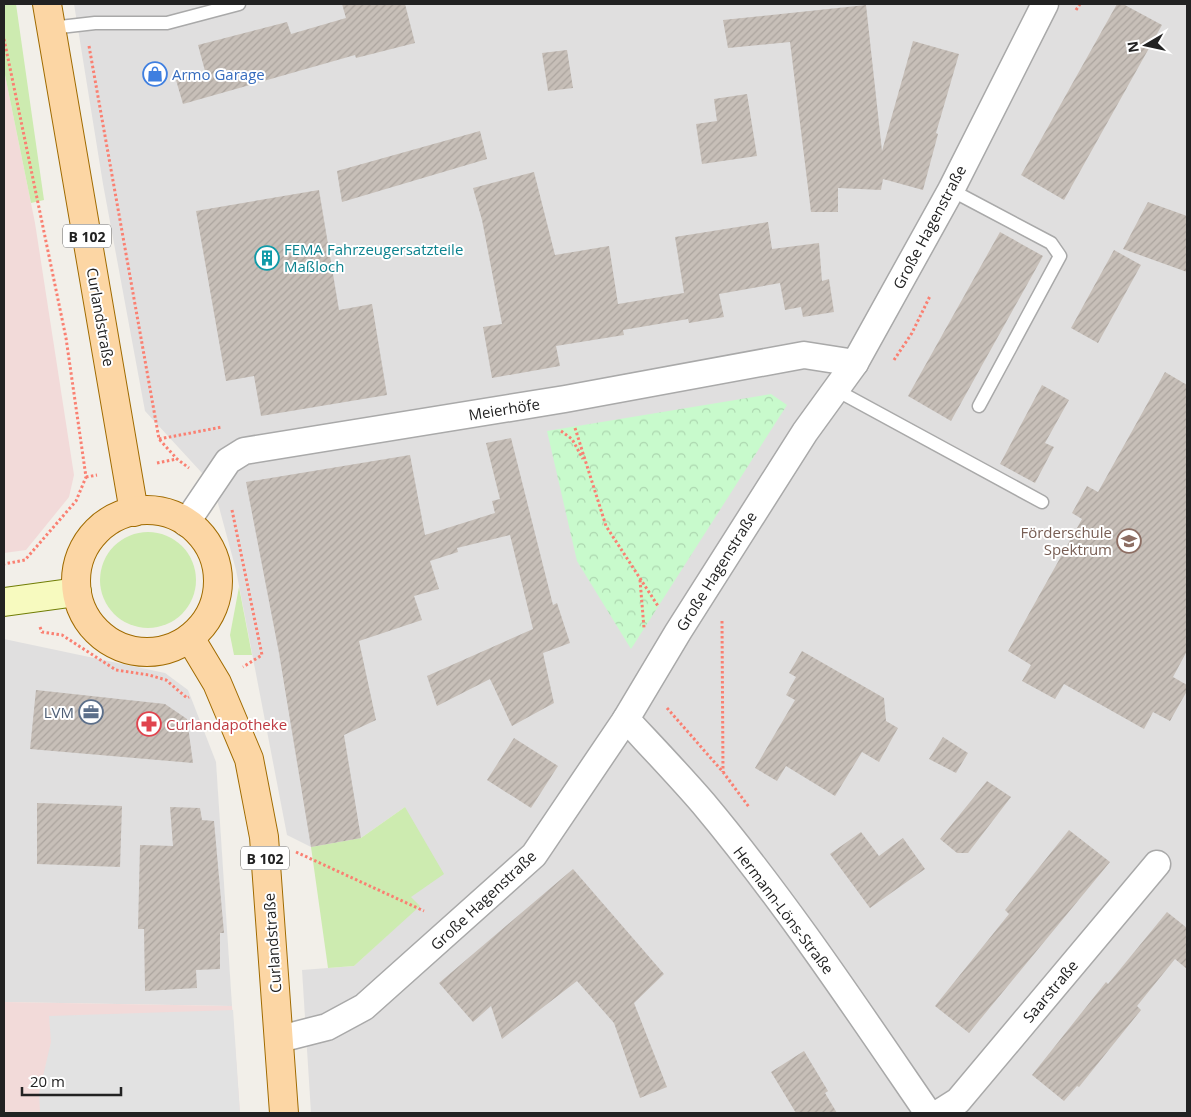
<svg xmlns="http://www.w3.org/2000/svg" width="1191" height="1117" font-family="'Open Sans',sans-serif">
	<defs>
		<pattern id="park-crowns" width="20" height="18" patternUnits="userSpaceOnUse" patternTransform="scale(1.25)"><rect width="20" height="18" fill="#c8facc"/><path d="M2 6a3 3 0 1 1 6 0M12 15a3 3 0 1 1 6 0" fill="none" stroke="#acd6af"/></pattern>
		<pattern id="building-hatch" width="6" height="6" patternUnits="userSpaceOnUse" patternTransform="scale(1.25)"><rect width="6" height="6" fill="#c7bfb8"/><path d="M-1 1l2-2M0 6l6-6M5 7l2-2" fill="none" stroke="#aba49e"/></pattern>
	</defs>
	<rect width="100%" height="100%" fill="#f2efe9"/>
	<g fill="#e0dfdf">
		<polygon points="74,4 1187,4 1187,1113 311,1113 302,970 354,966 419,906 411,898 405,807 361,838 311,847 287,835 236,570 213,485 145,411 103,184"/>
		<polygon points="4,639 165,673 188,690 216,762 232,1006 4,1002"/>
	</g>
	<g fill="#f2dad9">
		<polygon points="4,70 35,223 74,475 69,497 26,550 4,553"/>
		<polygon points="4,1002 232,1006 240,1113 4,1113"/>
	</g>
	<g fill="#cdebb0">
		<polygon points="4,4 16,4 44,200 31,203 4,70"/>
		<circle cx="148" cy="580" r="48"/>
		<polygon points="239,587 252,655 234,655 230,635"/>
		<polygon points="405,807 444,874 411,897 420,906 354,966 328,968 311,847 361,838"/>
	</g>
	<polygon fill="url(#park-crowns)" points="771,394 787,405 631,649 577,561 547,431"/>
	<polygon fill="#e2e2e2" points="233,1010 240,1113 40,1113 39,1093 51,1042 49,1016"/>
	<g fill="url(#building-hatch)">
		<polygon points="342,4 405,4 415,43 356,58 355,55 183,104 176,80 205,71 198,45 287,22 291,34 346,18"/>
		<polygon points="1117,4 1123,4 1162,25 1064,200 1021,175"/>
		<polygon points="866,5 882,151 913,41 959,54 936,133 938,134 923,190 883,179 881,190 838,188 838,212 811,212 790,42 728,48 723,20"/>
		<polygon points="567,50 573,88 548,91 542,53"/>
		<polygon points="747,94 757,156 702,164 696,124 717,121 714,99"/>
		<polygon points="480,131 487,159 342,202 337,171"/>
		<polygon points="534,172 555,255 609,246 618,304 684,293 675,237 768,222 772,249 819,243 822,281 829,279 834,312 803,317 801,307 785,310 780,283 719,294 724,317 689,323 688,319 623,330 624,335 556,346 560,366 492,378 483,327 502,324 482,220 473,188"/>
		<polygon points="319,190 339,310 372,304 387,395 261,416 254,376 226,381 196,211"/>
		<polygon points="1148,202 1187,216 1187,272 1123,249"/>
		<polygon points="1000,232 1043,256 951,421 908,396"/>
		<polygon points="1114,250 1141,265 1098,343 1071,328"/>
		<polygon points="1165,372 1187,385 1187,651 1173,677 1187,685 1187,691 1170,721 1153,712 1144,729 1064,684 1055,699 1022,681 1031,665 1008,651 1082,519 1072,513 1087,486 1098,492"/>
		<polygon points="1042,385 1069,400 1045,443 1054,447 1035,483 1000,464"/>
		<polygon points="511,438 553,605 557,603 570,643 543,653 554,703 512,726 490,679 437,706 427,676 533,629 510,535 457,548 458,552 430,561 439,589 414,596 422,620 359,641 376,720 344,735 361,838 311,847 279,653 246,482 410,455 425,535 495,513 492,501 500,499 486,443"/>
		<polygon points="802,651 884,698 886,721 898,728 879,762 862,752 835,796 786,766 777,781 755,768 795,700 786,695 796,677 789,673"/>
		<polygon points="36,690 165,704 187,719 193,763 30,749"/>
		<polygon points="943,737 968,753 956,773 929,759"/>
		<polygon points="514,738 558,766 531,808 487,780"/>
		<polygon points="987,781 1011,797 968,853 957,853 940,839"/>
		<polygon points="37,803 122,806 120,867 37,864"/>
		<polygon points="170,807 200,808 202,820 214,821 224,933 220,933 220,969 196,970 197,988 145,991 144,929 138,929 140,845 173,846"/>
		<polygon points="1069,830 1110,862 969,1033 935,1006 1009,914 1005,910"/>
		<polygon points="861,832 879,856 903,838 925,869 870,908 830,854"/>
		<polygon points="573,869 664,974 634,1003 667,1087 640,1098 614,1023 577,981 502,1039 491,1006 473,1022 439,983"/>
		<polygon points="1167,912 1187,928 1187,969 1175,959 1137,1006 1141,1010 1079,1087 1077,1086 1064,1101 1032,1075 1106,982 1108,984"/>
		<polygon points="804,1051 828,1091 825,1093 837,1113 796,1113 771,1072"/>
	</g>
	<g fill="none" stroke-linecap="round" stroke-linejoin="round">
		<g stroke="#a9a9a9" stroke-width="15">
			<g id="lane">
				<polyline points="51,28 95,23 167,23 239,4"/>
				<polyline points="951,190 1051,243 1060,256 979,406"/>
				<polyline points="836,390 1042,502"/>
			</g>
		</g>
		<g stroke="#a9a9a9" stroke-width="29">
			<g id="street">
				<polyline points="186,523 228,461 244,451 565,399 804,355 855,363"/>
				<path d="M626 719C652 747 678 774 703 803 785 901 856 1008 928 1113"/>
				<polyline points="280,1039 327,1027 364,1007 534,855 626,719 678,632 805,432 855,363 951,190 1045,4"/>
				<polyline points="939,1113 958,1101 1157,864"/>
			</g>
		</g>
		<g stroke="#707d05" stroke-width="30">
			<polyline id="secondary" points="4,602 77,592"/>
		</g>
		<g stroke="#a06b00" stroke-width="30">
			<g id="primary">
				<polyline points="47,4 134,512"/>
				<circle cx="147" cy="581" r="71"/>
				<polyline points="190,638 217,683 249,759 264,837 284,1113"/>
			</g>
		</g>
		<g stroke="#fa8072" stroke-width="3" stroke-dasharray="2.5 2.5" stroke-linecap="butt">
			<polyline points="1076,10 1080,4"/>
			<polyline points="4,39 66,338 86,477 76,501 25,560 4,564"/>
			<polyline points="89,46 159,439 177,459 189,468"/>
			<polyline points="894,360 912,333 930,296"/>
			<polyline points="575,428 606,526 658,606"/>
			<polyline points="561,431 572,439 583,459"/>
			<polyline points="159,439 222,427"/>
			<polyline points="157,463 177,459"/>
			<polyline points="86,477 97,475"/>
			<polyline points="232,510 262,655 243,667"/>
			<polyline points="640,580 644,628"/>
			<polyline points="722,621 723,772"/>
			<polyline points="40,627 42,632 62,635 116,670 149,675 166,680 187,698 189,697"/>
			<polyline points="667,708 723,772 749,807"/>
			<polyline points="296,852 424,911"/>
		</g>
		<use href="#lane" stroke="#fff" stroke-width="12"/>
		<use href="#street" stroke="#fff" stroke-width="26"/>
		<use href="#secondary" stroke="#f7fabf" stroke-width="28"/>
		<use href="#primary" stroke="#fcd6a4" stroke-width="28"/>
	</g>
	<defs>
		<g id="shop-ring" transform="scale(1.25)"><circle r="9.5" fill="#fff" stroke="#3f7fe0" stroke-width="1.5"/><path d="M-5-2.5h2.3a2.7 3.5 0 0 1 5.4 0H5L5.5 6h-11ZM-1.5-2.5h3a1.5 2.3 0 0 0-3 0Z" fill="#3f7fe0"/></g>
		<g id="building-ring" transform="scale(1.25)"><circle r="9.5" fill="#fff" stroke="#0f9aa8" stroke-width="1.5"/><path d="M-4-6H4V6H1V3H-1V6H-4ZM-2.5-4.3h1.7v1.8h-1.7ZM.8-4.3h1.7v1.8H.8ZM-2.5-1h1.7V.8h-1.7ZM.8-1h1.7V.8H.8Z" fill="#0f9aa8"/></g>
		<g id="school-ring" transform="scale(1.25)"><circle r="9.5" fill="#fff" stroke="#8d6e63" stroke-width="1.5"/><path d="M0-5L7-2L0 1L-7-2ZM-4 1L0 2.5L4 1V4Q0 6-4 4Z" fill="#8d6e63"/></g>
		<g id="office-ring" transform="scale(1.25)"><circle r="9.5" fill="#fff" stroke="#5c6f8a" stroke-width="1.5"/><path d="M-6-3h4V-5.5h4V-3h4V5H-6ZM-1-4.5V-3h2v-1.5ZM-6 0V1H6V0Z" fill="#5c6f8a"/></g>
		<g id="pharmacy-ring" transform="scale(1.25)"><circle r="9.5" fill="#fff" stroke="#e0444e" stroke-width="1.5"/><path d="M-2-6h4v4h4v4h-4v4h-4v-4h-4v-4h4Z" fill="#e0444e"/></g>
	</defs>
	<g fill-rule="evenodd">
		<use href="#shop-ring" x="155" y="74"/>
		<use href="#building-ring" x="267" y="258"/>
		<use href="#school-ring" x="1129" y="541"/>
		<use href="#office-ring" x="91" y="712"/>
		<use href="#pharmacy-ring" x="149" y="724"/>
	</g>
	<g text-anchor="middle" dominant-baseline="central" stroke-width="4" stroke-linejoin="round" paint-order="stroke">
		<g fill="#fff" stroke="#646464" stroke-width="1">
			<rect x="63" y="224.5" width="48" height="23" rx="4"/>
			<rect x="241" y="846.5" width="48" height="23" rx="4"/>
		</g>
		<g font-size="14" font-weight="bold" fill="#222">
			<text x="87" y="236">B 102</text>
			<text x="265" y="858">B 102</text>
		</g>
		<g font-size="15" fill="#366cbe" stroke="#fff" text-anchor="start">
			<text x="172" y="74">Armo Garage</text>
		</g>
		<g font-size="15" fill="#222" stroke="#fff">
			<text transform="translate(929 227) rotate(-62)">Große Hagenstraße</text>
			<text transform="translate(101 317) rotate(80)">Curlandstraße</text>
			<text transform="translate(504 409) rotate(-9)">Meierhöfe</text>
			<text transform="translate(716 571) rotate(-58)">Große Hagenstraße</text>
			<text transform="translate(483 900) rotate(-43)">Große Hagenstraße</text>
			<text transform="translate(784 910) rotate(53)">Hermann-Löns-Straße</text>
			<text transform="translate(272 943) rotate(-94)">Curlandstraße</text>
			<text transform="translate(1050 991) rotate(-50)">Saarstraße</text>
		</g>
		<g font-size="15" fill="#0d838f" stroke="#fff" text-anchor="start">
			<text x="284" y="249">FEMA Fahrzeugersatzteile<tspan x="284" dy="17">Maßloch</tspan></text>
		</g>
		<g font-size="15" fill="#785e54" stroke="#fff" text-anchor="end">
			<text x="1112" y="532">Förderschule<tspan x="1112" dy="17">Spektrum</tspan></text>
		</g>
		<g font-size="15" fill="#4e5e75" stroke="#fff" text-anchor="end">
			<text x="74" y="712">LVM</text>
		</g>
		<g font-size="15" fill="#be3a42" stroke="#fff" text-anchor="start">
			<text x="166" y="724">Curlandapotheke</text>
		</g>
	</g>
	<rect width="1191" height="1117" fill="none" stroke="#222222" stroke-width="10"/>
	<g transform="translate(1146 45) rotate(261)" stroke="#ffffff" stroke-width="4" paint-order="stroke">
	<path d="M0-4L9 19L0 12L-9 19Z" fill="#222222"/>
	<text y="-8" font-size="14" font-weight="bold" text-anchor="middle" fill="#222222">N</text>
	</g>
	<path d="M22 1087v8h99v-8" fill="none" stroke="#222222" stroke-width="2.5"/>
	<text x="30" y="1087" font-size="15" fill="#222222" stroke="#ffffff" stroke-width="4" paint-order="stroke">20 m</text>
</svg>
